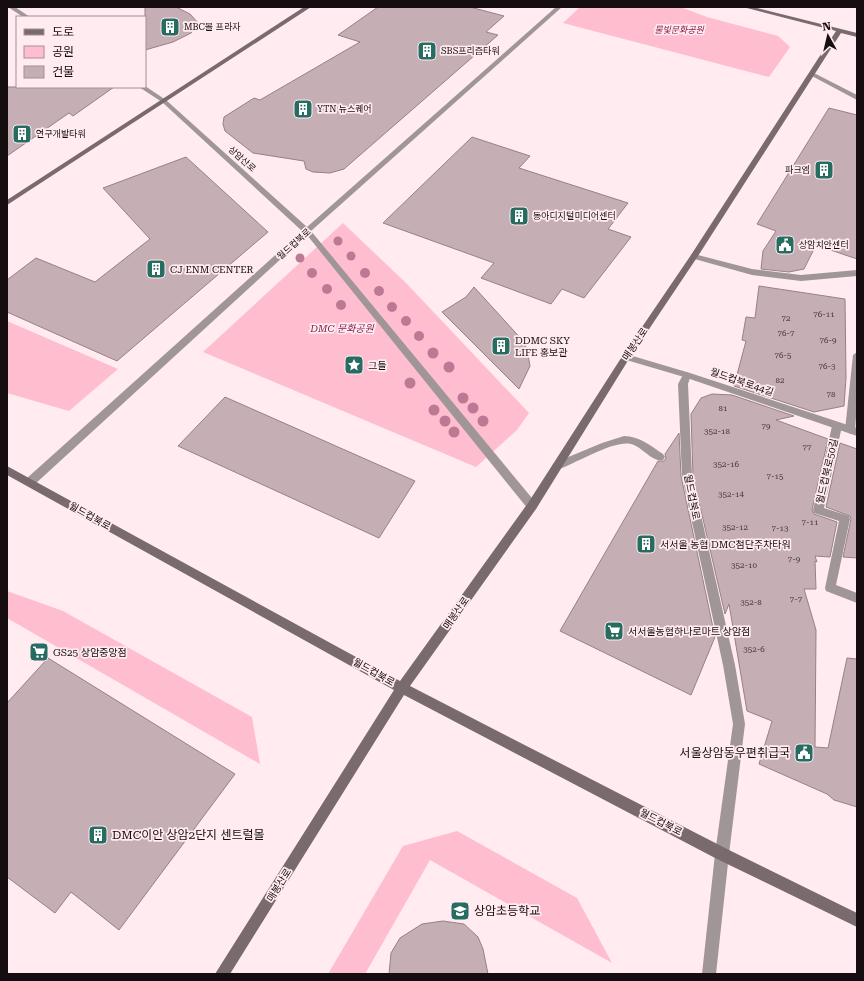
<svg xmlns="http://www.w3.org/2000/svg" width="864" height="981" font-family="'Roboto Serif','Noto Sans KR',serif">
	<rect width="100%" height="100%" fill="#ffebf0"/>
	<g fill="#ffbdd0">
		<polygon points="580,7 680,7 707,17 778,36 790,47 769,77 563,23"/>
		<polygon points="343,223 407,284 529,413 517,430 476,467 203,352"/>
		<polygon points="7,321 118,369 69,411 7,393"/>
		<polygon points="7,591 63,611 252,717 260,764 7,618"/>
		<polygon points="457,831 577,898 612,963 430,860 365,974 328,974 403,846"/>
	</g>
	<g fill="#c6aeb5" stroke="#978086">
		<polygon points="145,7 176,7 190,14 199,24 191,33 173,42 145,50"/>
		<polygon points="378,7 470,7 504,16 486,32 498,35 344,169 330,173 313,172 306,169 304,161 253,153 225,131 223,124 224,117 254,98 260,100 360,42 338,35"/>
		<polygon points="7,87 114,87 73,116 69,113 7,156"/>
		<polygon points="829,108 857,115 857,259 816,245 804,269 789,272 761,269 763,251 776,231 757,224"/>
		<polygon points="472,137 530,156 519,168 628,203 608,229 631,237 584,298 562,289 551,304 481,278 494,263 383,223"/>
		<polygon points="186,157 268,232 117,361 7,312 7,280 36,258 95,282 150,239 103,188"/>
		<polygon points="759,286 845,299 846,378 844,406 814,412 734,386 746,341 742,340 746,317 755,318"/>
		<polygon points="474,287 524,342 527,350 530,366 519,389 442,312 466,297"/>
		<polygon points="712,394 732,395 794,416 776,420 828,439 812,510 814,514 837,522 830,557 815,556 817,562 815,561 816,589 804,589 816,630 815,747 828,748 847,658 857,659 857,807 834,800 827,794 759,764 772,721 747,711 729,604 725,614 693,476 691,414 701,398"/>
		<polygon points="225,397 415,481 379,538 178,446"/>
		<polygon points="679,433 681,476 715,637 691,695 560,631 658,461 664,461 666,458 665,454"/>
		<polygon points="840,443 857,449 857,558 843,557 851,519 850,516 826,507"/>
		<polygon points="48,658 235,774 119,930 71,892 55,913 7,877 7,703"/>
		<polygon points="443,921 464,924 478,937 483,949 488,974 389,974 391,953 400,938 422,924"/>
	</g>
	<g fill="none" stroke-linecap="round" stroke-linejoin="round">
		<g fill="#a09698" fill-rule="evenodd">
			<polygon points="691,254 694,254 752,269 801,275 857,270 857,276 801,281 752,275 691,258"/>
			<polygon points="857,352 857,404 855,430 850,434 845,430 853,355"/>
			<polygon points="687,372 691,375 688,384 692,476 735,665 745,724 729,854 716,974 702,974 715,854 733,724 723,665 682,476 678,384 684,373"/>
			<polygon points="837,422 842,426 824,508 849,516 850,519 836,585 857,593 857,603 826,591 825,588 839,521 814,513 813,510 832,426"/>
			<path d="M624 436C639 436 651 446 663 454L665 457 663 460C653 463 641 446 631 444 613 440 575 464 557 470L552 466 554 463 602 443Z"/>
		</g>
		<g fill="#a09698" fill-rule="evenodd">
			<polygon points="8,7 15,7 30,17 23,17"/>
			<polygon points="556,7 562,7 311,231 536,503 537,506 536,509 528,509 307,235 34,485 26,485 25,482 26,479 302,231 162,102 139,87 145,86 166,100 307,227"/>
			<polygon points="810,73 814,73 857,95 857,100 810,75"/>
			<polygon points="626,354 690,373 857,428 857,436 684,377 623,359 622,357"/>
		</g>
		<g fill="#796a6e" fill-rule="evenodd">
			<polygon points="304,7 311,7 7,205 7,200"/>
			<polygon points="743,7 753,7 857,33 857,37 841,33 698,256 629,359 536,509 410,686 727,849 857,913 857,927 717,859 404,695 230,974 215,974 394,690 7,475 7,466 400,681 528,503 623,355 691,255 836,31"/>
		</g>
	</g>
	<g fill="#bc7994">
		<circle cx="338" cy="241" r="4.5"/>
		<circle cx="351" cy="256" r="4.5"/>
		<circle cx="300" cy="258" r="4.5"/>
		<circle cx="312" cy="273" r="5"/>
		<circle cx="365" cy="273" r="5"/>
		<circle cx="327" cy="289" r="5"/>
		<circle cx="379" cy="291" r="5"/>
		<circle cx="341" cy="305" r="5"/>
		<circle cx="392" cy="307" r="5"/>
		<circle cx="406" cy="321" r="5"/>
		<circle cx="419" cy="336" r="5"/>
		<circle cx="433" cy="353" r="5.5"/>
		<circle cx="449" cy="367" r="5.5"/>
		<circle cx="410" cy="383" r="5.5"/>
		<circle cx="463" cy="398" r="5.5"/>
		<circle cx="473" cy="408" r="5.5"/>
		<circle cx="434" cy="410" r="5.5"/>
		<circle cx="445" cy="421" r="5.5"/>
		<circle cx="483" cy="421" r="5.5"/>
		<circle cx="454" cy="432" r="5.5"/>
	</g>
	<defs>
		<g id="building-square" transform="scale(1)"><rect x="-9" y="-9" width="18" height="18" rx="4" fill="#266c61" stroke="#ffebf0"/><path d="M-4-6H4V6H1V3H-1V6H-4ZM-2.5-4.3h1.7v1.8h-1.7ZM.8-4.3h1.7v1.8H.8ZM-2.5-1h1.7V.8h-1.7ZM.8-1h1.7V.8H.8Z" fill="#fff"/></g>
		<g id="civic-square" transform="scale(1)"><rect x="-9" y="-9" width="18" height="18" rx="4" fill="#266c61" stroke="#ffebf0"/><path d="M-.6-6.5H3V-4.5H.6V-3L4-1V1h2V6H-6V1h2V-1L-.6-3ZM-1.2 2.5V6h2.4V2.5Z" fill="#fff"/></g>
		<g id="sight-square" transform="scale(1)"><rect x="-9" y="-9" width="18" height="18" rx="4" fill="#266c61" stroke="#ffebf0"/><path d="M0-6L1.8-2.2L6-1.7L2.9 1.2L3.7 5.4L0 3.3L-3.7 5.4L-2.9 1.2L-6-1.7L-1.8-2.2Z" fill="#fff"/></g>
		<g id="supermarket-square" transform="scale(1)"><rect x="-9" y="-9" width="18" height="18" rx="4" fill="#266c61" stroke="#ffebf0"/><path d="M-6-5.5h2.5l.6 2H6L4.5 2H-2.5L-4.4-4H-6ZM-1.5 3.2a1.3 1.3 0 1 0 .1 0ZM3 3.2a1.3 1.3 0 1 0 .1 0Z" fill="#fff"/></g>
		<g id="school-square" transform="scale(1)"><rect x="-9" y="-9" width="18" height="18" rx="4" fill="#266c61" stroke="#ffebf0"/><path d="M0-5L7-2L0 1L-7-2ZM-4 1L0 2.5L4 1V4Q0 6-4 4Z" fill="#fff"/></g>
	</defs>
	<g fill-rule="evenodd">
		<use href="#building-square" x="170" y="27"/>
		<use href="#building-square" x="427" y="51"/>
		<use href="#building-square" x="303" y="109"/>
		<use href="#building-square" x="22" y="134"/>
		<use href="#building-square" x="824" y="170"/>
		<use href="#building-square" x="519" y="216"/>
		<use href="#civic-square" x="785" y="245"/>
		<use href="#building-square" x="156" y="269"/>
		<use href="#building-square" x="501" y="346"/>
		<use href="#sight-square" x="354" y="365"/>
		<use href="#building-square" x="646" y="544"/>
		<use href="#supermarket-square" x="614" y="631"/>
		<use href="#supermarket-square" x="39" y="652"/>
		<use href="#civic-square" x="804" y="753"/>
		<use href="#building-square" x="98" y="835"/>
		<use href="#school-square" x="460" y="911"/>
	</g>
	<g text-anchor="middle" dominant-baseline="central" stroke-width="3.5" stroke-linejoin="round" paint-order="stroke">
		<g font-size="8" fill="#413538">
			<text x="824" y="314">76-11</text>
			<text x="786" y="318">72</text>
			<text x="786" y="333">76-7</text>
			<text x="828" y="340">76-9</text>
			<text x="783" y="355">76-5</text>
			<text x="827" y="366">76-3</text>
			<text x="780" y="380">82</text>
			<text x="831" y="394">78</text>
			<text x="723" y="408">81</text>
			<text x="766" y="426">79</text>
			<text x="717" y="431">352-18</text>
			<text x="807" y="447">77</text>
			<text x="726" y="464">352-16</text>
			<text x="775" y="476">7-15</text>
			<text x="731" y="494">352-14</text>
			<text x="810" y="522">7-11</text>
			<text x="735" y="527">352-12</text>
			<text x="780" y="528">7-13</text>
			<text x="794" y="559">7-9</text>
			<text x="744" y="565">352-10</text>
			<text x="796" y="599">7-7</text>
			<text x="751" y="602">352-8</text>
			<text x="754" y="649">352-6</text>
		</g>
		<g font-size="9" fill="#150d0f" stroke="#ffebf0" text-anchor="start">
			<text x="184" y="27">MBC몰 프라자</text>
			<text x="441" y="51">SBS프리즘타워</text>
			<text x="317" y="109">YTN 뉴스퀘어</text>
			<text x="36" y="134">연구개발타워</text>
			<text x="810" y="170" text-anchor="end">파크엠</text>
			<text x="533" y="216">동아디지털미디어센터</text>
			<text x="799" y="245">상암치안센터</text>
		</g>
		<g font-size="9" font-style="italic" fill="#861c49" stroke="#ffebf0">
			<text x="679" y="30">물빛문화공원</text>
		</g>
		<g font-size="9" fill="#150d0f" stroke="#ffebf0">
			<text transform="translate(242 159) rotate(42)">상암산로</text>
			<text transform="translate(294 244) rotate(-42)">월드컵북로</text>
		</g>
		<g font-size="10" fill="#150d0f" stroke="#ffebf0" text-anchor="start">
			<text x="170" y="269">CJ ENM CENTER</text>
			<text x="515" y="340">DDMC SKY<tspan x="515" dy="12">LIFE 홍보관</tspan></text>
			<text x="368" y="365">그들</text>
			<text x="660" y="544">서서울 농협 DMC첨단주차타워</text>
			<text x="628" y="631">서서울농협하나로마트 상암점</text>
			<text x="53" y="652">GS25 상암중앙점</text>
		</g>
		<g font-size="10" font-style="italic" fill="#861c49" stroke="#ffebf0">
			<text x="342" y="328">DMC 문화공원</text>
		</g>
		<g font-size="10" fill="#150d0f" stroke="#ffebf0">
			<text transform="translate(635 344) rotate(-56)">매봉산로</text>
			<text transform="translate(742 382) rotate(19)">월드컵북로44길</text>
			<text transform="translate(827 471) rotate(-77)">월드컵북로50길</text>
			<text transform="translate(692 497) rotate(79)">월드컵북로</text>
			<text transform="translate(90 516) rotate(29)">월드컵북로</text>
			<text transform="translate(456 613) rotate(-55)">매봉산로</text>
			<text transform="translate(374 672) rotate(29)">월드컵북로</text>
			<text transform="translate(661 822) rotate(27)">월드컵북로</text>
			<text transform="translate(279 885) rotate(-58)">매봉산로</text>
		</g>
		<g font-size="12" fill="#150d0f" stroke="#ffebf0" text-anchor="start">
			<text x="790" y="753" text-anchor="end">서울상암동우편취급국</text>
			<text x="112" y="835">DMC이안 상암2단지 센트럴몰</text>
			<text x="474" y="911">상암초등학교</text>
		</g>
	</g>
	<rect width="864" height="981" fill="none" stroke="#150d0f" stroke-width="16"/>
	<rect x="16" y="16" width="130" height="72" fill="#ffebf0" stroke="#a19296"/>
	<rect x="24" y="29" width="20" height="6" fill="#796a6e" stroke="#a19296"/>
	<text x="52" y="36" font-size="12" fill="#150d0f">도로</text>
	<rect x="24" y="46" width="20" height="12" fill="#ffbdd0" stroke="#a19296"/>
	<text x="52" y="56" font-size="12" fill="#150d0f">공원</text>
	<rect x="24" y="66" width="20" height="12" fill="#c6aeb5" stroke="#a19296"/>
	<text x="52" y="76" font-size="12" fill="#150d0f">건물</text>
	<g transform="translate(828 36) rotate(352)" stroke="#ffebf0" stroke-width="3" paint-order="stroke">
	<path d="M0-3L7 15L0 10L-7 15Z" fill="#150d0f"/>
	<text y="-6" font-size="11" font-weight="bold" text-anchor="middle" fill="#150d0f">N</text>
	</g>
</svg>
